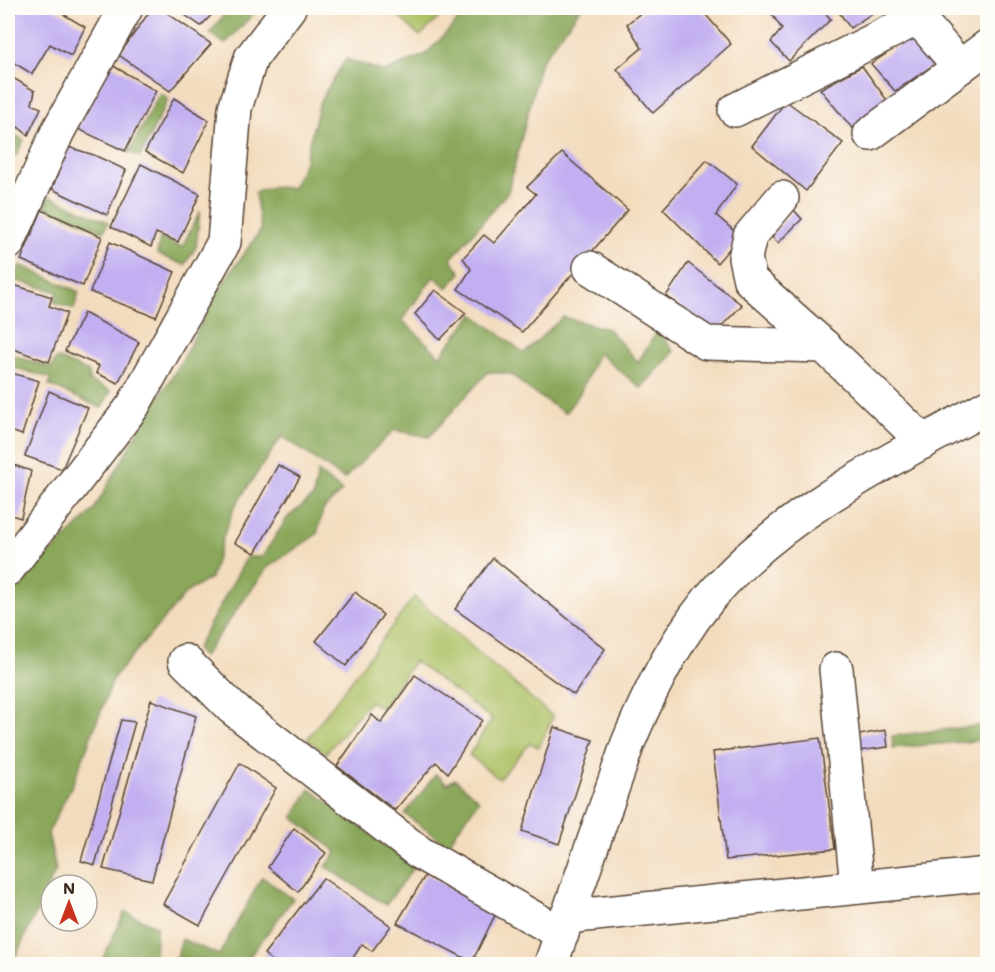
<svg xmlns="http://www.w3.org/2000/svg" width="995" height="972" font-family="Mali,sans-serif">
	<rect width="100%" height="100%" fill="#fdfcf7"/>
	<filter id="ink" filterUnits="userSpaceOnUse"><feTurbulence type="fractalNoise" baseFrequency=".0167" numOctaves="2"/><feDisplacementMap in="SourceGraphic" scale="12" xChannelSelector="R" yChannelSelector="G"/><feConvolveMatrix kernelMatrix="1 2 1 2 8 2 1 2 1" color-interpolation-filters="sRGB"/></filter>
	<filter id="wash" filterUnits="userSpaceOnUse"><feTurbulence type="fractalNoise" baseFrequency=".008" numOctaves="4" result="noise"/><feDisplacementMap in="SourceGraphic" scale="24" xChannelSelector="R" yChannelSelector="G"/><feGaussianBlur stdDeviation="1.35" result="paint"/><feColorMatrix in="noise" values="0 0 0 0 0 0 0 0 0 0 0 0 0 0 0 0 0 1.4 0 .05"/><feComposite in="paint" operator="in"/></filter>
	<g filter="url(#wash)">
		<rect width="100%" height="100%" fill="#f3dcbe"/>
		<g fill="#adc165" stroke="#747642" stroke-width="1.5">
			<polygon points="389,8 449,8 420,36"/>
			<polygon points="414,597 553,717 539,747 530,743 499,779 469,755 492,719 414,661 382,708 370,701 326,753 307,739"/>
		</g>
		<g fill="#8aa75a" stroke="#62683c" stroke-width="1.5">
			<polygon points="229,8 258,9 225,44 210,33"/>
			<polygon points="470,8 581,8 541,61 508,192 451,259 461,273 447,288 434,276 402,320 440,356 473,314 524,353 563,317 608,329 638,362 658,330 674,352 641,388 598,353 580,393 565,413 531,391 511,374 488,372 429,437 394,430 344,479 282,436 235,506 223,537 211,578 187,592 114,677 74,781 48,833 56,870 12,964 8,964 8,684 10,681 8,677 8,595 93,511 151,409 179,366 218,290 261,230 255,192 272,187 292,188 304,164 320,101 346,59 385,72 426,54"/>
			<polygon points="160,93 168,99 140,157 129,152"/>
			<polygon points="16,136 24,140 16,156 8,152 8,142 10,143"/>
			<polygon points="49,196 108,222 104,231 45,207"/>
			<polygon points="200,211 196,247 185,265 157,254 160,238 182,247"/>
			<polygon points="20,265 79,292 74,309 54,302 58,292 14,280"/>
			<polygon points="8,353 51,368 57,358 89,372 89,381 111,391 101,408 49,385 51,378 8,366"/>
			<polygon points="318,472 342,491 323,510 317,534 267,568 203,657 196,649 247,557 262,557 288,517 313,497"/>
			<polygon points="984,725 986,740 893,748 892,736"/>
			<polygon points="436,774 447,784 455,779 479,800 447,845 405,814"/>
			<polygon points="310,789 414,867 386,905 326,867 337,852 293,817"/>
			<polygon points="262,877 293,899 249,957 259,964 175,964 182,939 219,955"/>
			<polygon points="125,912 156,926 155,964 100,964"/>
		</g>
		<g id="blocks">
			<g fill="#c1aff1">
				<polygon points="18,8 53,8 85,27 71,56 50,44 32,74 8,59 8,26"/>
				<polygon points="152,8 160,8 211,44 170,91 119,55"/>
				<polygon points="175,8 218,8 201,26"/>
				<polygon points="647,8 700,8 731,44 653,113 617,69 642,48 627,24"/>
				<polygon points="772,8 820,8 831,19 789,61 771,42 782,29 769,10"/>
				<polygon points="836,8 880,8 850,28"/>
				<polygon points="914,35 935,64 895,91 871,64"/>
				<polygon points="110,64 156,91 125,151 78,129"/>
				<polygon points="862,66 889,103 852,128 820,89"/>
				<polygon points="8,75 35,91 32,104 41,108 28,135 18,127 13,136 8,133"/>
				<polygon points="174,98 209,120 183,173 145,152"/>
				<polygon points="786,101 843,143 806,191 752,146"/>
				<polygon points="68,147 94,155 126,170 107,215 52,189"/>
				<polygon points="562,153 628,210 522,332 458,289 471,269 463,258 484,235 494,243 536,194 527,187"/>
				<polygon points="707,160 737,184 716,215 740,236 717,263 663,209"/>
				<polygon points="141,164 200,194 178,242 156,233 151,247 111,227"/>
				<polygon points="42,210 102,237 83,286 21,260"/>
				<polygon points="794,210 802,219 778,243 771,236"/>
				<polygon points="110,242 175,272 156,317 90,292"/>
				<polygon points="688,263 742,305 716,332 666,296"/>
				<polygon points="14,285 52,297 49,306 67,313 49,362 8,347 8,304"/>
				<polygon points="435,290 466,313 440,340 415,314"/>
				<polygon points="84,313 139,342 118,383 96,373 99,366 65,351"/>
				<polygon points="8,372 39,381 22,435 8,430"/>
				<polygon points="49,391 88,408 62,469 25,456"/>
				<polygon points="8,463 31,471 21,518 8,514"/>
				<polygon points="278,465 300,477 255,553 235,543"/>
				<polygon points="493,558 605,649 574,695 455,609"/>
				<polygon points="355,592 383,615 346,666 316,641"/>
				<polygon points="415,675 482,720 448,773 436,762 395,810 337,766 372,715 381,723"/>
				<polygon points="151,700 196,716 152,880 103,869"/>
				<polygon points="121,720 135,722 95,865 81,861"/>
				<polygon points="554,727 593,740 559,844 522,831"/>
				<polygon points="886,730 888,747 859,751 859,735"/>
				<polygon points="820,738 835,849 726,860 713,752"/>
				<polygon points="240,763 276,788 200,925 163,904"/>
				<polygon points="294,828 326,853 298,892 268,867"/>
				<polygon points="426,874 496,913 472,962 397,923"/>
				<polygon points="323,878 391,926 372,951 362,944 349,964 276,964 264,954"/>
			</g>
		</g>
	</g>
	<g filter="url(#ink)">
		<use href="#blocks" fill-opacity="0" stroke="#574536" stroke-width="1.5"/>
		<g fill="none" stroke-linecap="round" stroke-linejoin="round">
			<g stroke="#574536" stroke-width="36">
				<g id="minor">
					<polyline points="735,110 918,18 960,67"/>
					<polyline points="870,134 988,46"/>
					<polyline points="782,198 750,236 745,258 750,280 824,346 924,442"/>
					<polyline points="8,243 58,131 126,8"/>
					<polyline points="590,268 706,343 824,346"/>
					<polyline points="8,569 133,406 224,242 235,108 251,58 289,8"/>
					<polyline points="185,661 232,708 420,853 562,934"/>
					<polyline points="836,669 857,887"/>
					<polyline points="566,917 988,874"/>
					<path d="M551 964 628 743C652 686 680 629 723 583 794 506 897 457 988 406"/>
				</g>
			</g>
			<use href="#minor" stroke="#fff" stroke-width="33"/>
		</g>
	</g>
	<rect width="995" height="972" fill="none" stroke="#fdfcf7" stroke-width="30"/>
	<g transform="translate(69 903)"><circle r="28" fill="#fdfcf7" stroke="#afa8a0" stroke-width="1.5"/>
	<path d="M0-4.5L10 22L0 15L-10 22Z" fill="#c8321e"/>
	<text y="-9" font-size="16" font-weight="bold" text-anchor="middle" fill="#3b2a1e">N</text>
	</g>
</svg>
